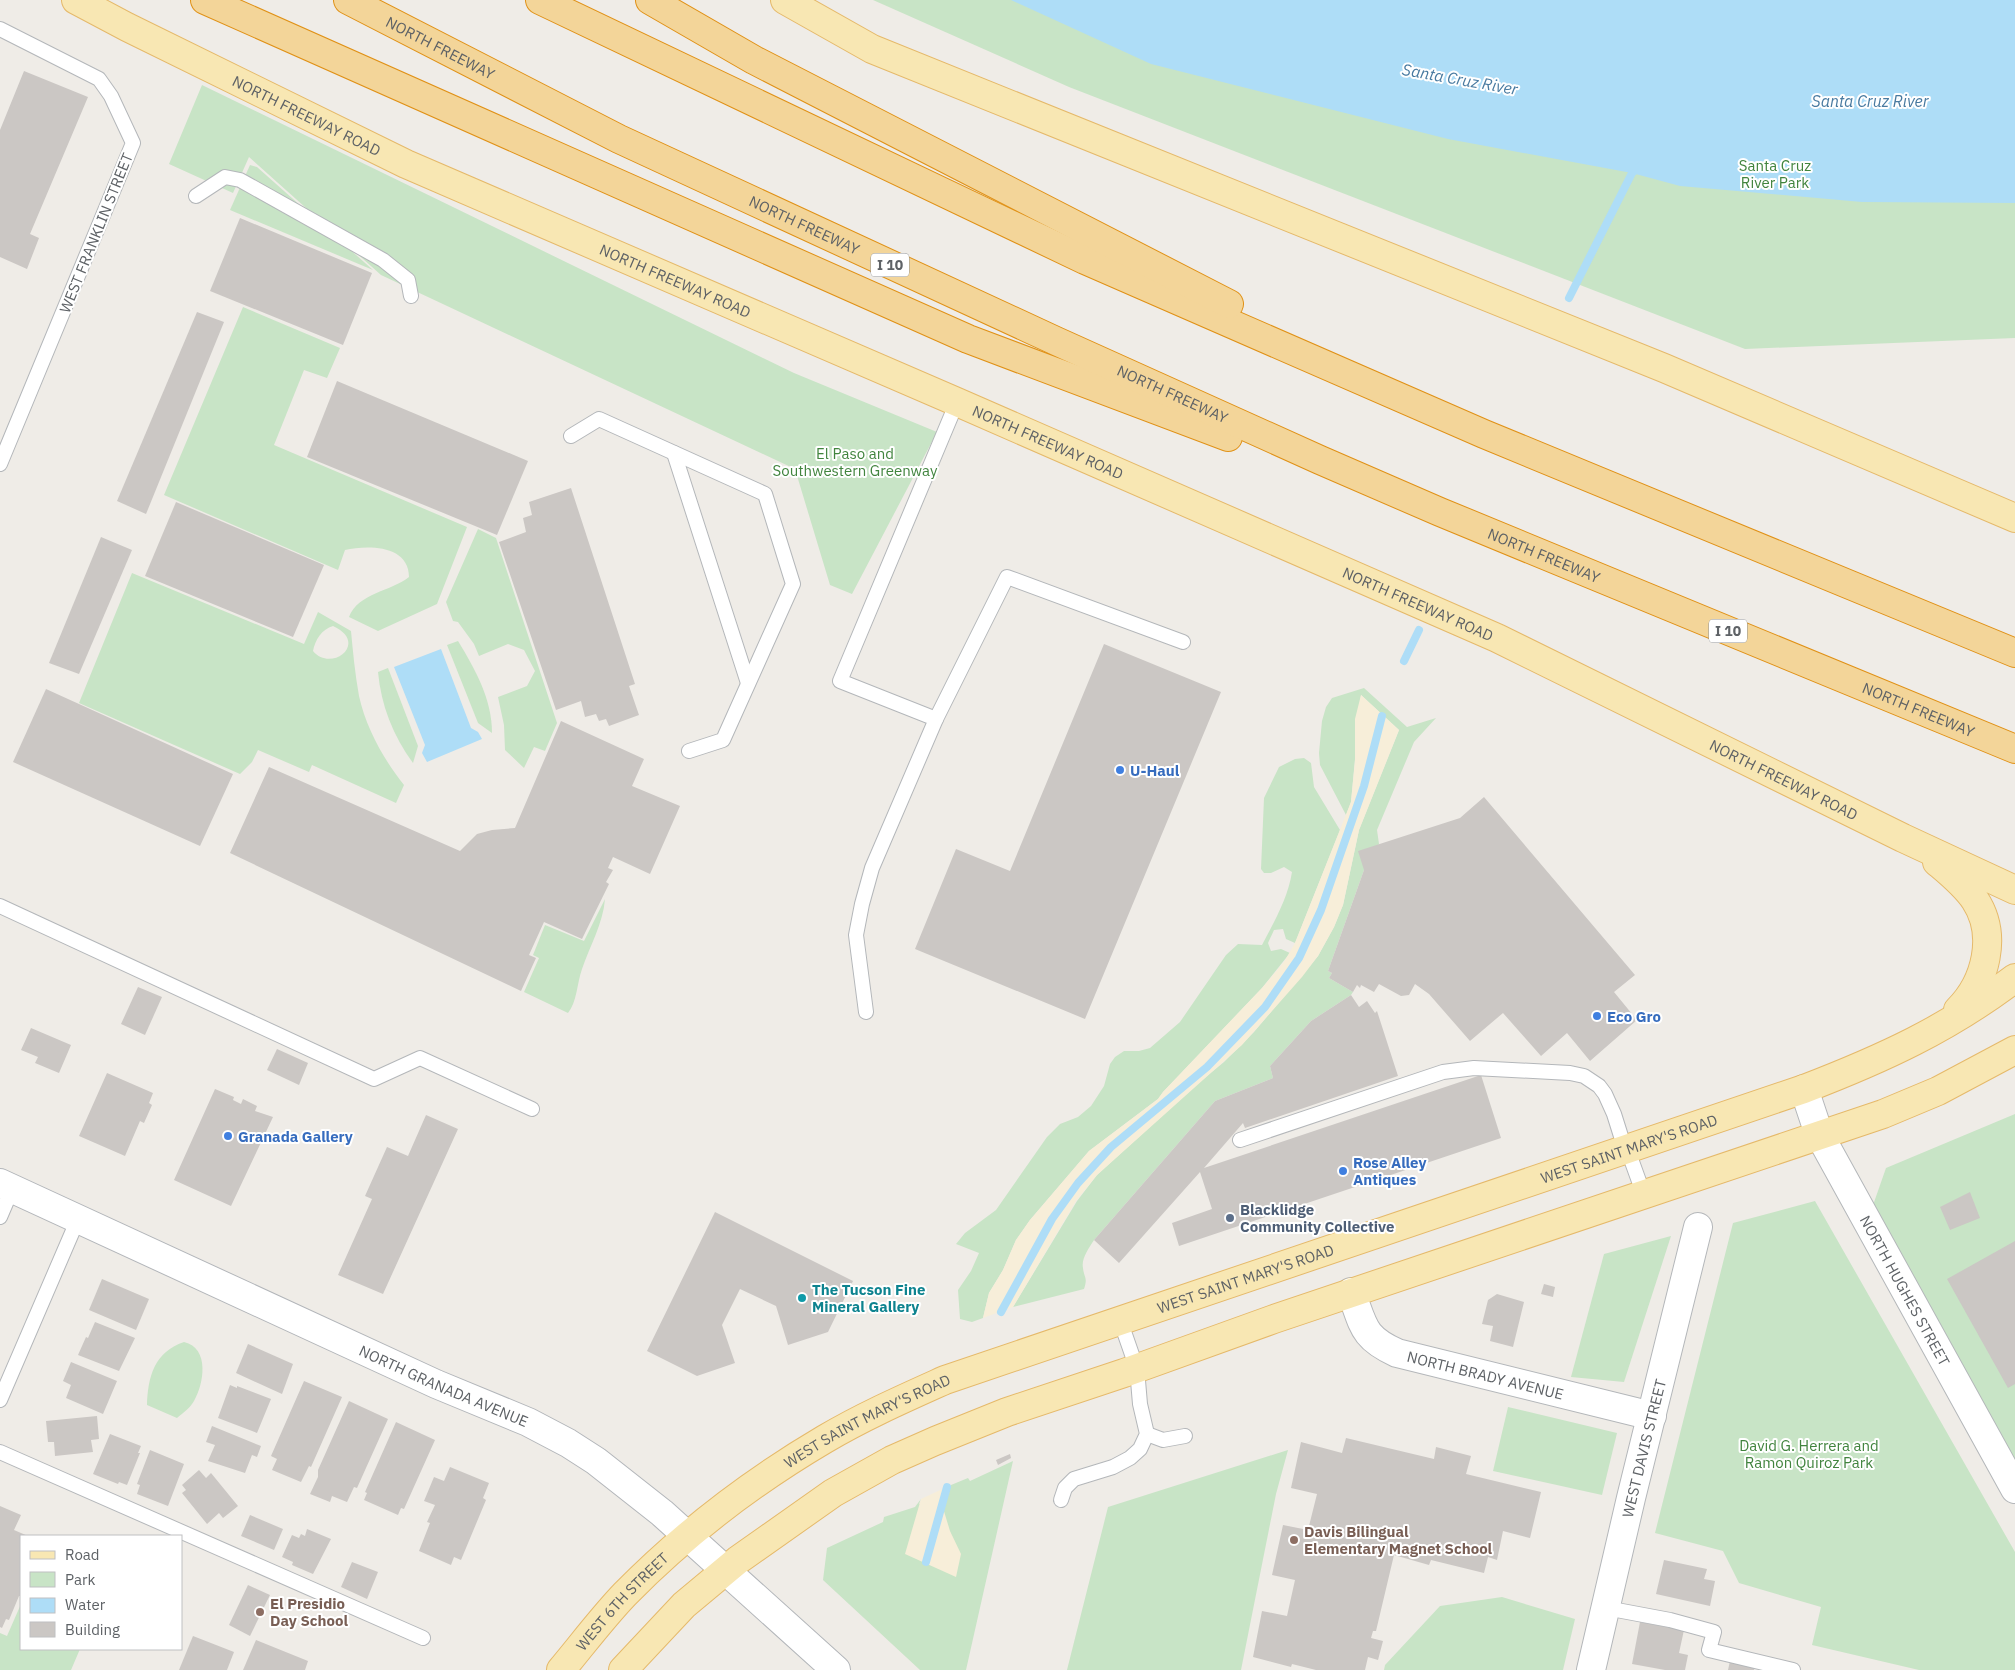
<svg xmlns="http://www.w3.org/2000/svg" width="2015" height="1670" font-family="'IBM Plex Sans',sans-serif">
	<rect width="100%" height="100%" fill="#efece7"/>
	<g fill="#c8e4c6" fill-rule="evenodd">
		<polygon points="873,0 2015,0 2015,338 1745,349 1069,87"/>
		<polygon points="202,85 794,373 937,432 852,594 830,585 795,469 381,275 249,157 233,193 169,164"/>
		<polygon points="250,165 257,167 373,270 230,210"/>
		<path d="M243 307 340 348 327 378 304 370 274 445 467 527 437 604 378 631 349 617C358 593 392 591 409 577 409 545 368 545 345 550L338 570 164 495Z"/>
		<polygon points="478,529 496,538 557,723 545,751 534,747 524,768 505,750 504,725 498,697 527,686 535,671 524,650 508,644 479,656 474,644 458,622 453,621 446,602"/>
		<path d="M132 573 304 644 318 612 351 631C353 652 355 674 359 696 366 728 384 760 404 785L396 803 312 765 309 772 258 750 252 762 240 774 79 703ZM333 626C370 643 331 673 313 651 315 640 322 629 333 626Z"/>
		<path d="M458 641C475 669 492 699 492 733L478 723 447 645Z"/>
		<path d="M388 668 418 746 413 763C393 736 381 705 378 672Z"/>
		<path d="M1364 688 1407 727 1436 718 1414 742 1377 830 1379 844 1364 870 1328 971 1332 973 1329 978 1353 992 1351 995 1311 1021 1270 1066 1273 1078 1215 1101 1094 1240C1089 1248 1081 1259 1083 1268 1084 1278 1088 1277 1084 1289L1013 1307 1077 1201 1097 1175 1196 1085 1224 1062 1254 1032 1318 956 1334 927 1343 905 1359 830 1399 730 1361 695 1351 802 1346 815 1320 765 1319 753 1322 721 1326 707 1332 698Z"/>
		<path d="M1304 758 1311 763 1314 787 1340 830 1295 943 1286 939 1283 929 1274 930 1268 943 1271 951 1281 949 1290 953 1262 988 1163 1092 1158 1099 1089 1151 1030 1220 1016 1240 1003 1270 989 1293 983 1318 972 1322 960 1319 958 1290 971 1271 979 1253 956 1244 965 1233 996 1210 1047 1137 1060 1124 1078 1117 1091 1106 1104 1086 1110 1064 1115 1057 1124 1051H1139L1150 1048 1180 1022 1226 955 1238 944 1262 945C1274 922 1288 898 1292 872L1284 867 1271 873H1264L1261 869 1264 798 1279 767 1295 759Z"/>
		<path d="M605 899C603 924 590 945 582 969 577 983 577 1002 568 1013L524 992 539 958 533 955 545 925 584 941Z"/>
		<polygon points="2015,1114 2015,1461 1872,1208 1886,1168"/>
		<polygon points="1815,1201 2015,1552 2015,1670 1919,1670 1812,1645 1821,1607 1739,1583 1723,1551 1655,1533 1733,1223"/>
		<polygon points="1671,1236 1624,1382 1571,1377 1604,1254"/>
		<path d="M184 1342C210 1348 204 1384 194 1401 190 1408 183 1413 177 1418L147 1405C148 1377 154 1352 184 1342Z"/>
		<polygon points="1508,1407 1617,1433 1602,1495 1493,1471"/>
		<polygon points="1288,1450 1276,1494 1241,1670 1067,1670 1108,1507"/>
		<polygon points="1013,1461 966,1670 920,1670 823,1580 827,1548 883,1522 884,1517 915,1507 921,1499 919,1504 948,1491 951,1485 968,1478 970,1481"/>
		<polygon points="1502,1597 1575,1619 1563,1670 1384,1670 1385,1665 1440,1606"/>
		<polygon points="21,1604 21,1649 80,1649 71,1670 0,1670 0,1633 7,1636"/>
	</g>
	<g fill="#f7eed9">
		<polygon points="1361,695 1399,730 1359,830 1343,905 1334,927 1318,956 1302,977 1242,1045 1097,1175 1076,1201 1013,1307 983,1318 989,1293 1003,1270 1016,1240 1030,1220 1089,1151 1158,1099 1163,1092 1262,988 1284,962 1295,943 1351,802 1355,761 1355,719"/>
		<polygon points="951,1485 943,1508 950,1531 961,1554 956,1577 905,1554 921,1499"/>
	</g>
	<g fill="#aeddf7">
		<polygon points="1011,0 2015,0 2015,203 1862,202 1680,186 1632,173 1448,139 1151,64"/>
		<polygon points="441,649 471,728 478,732 482,739 427,762 422,753 425,745 394,667"/>
	</g>
	<g fill="none" stroke-linecap="round" stroke-linejoin="round">
		<g stroke="#aeddf7" stroke-width="8">
			<polyline points="1569,298 1632,173 1640,166"/>
			<polyline points="1404,661 1419,630"/>
			<polyline points="1001,1312 1052,1219 1078,1183 1111,1147 1207,1067 1265,1007 1299,958 1321,910 1364,786 1382,716"/>
			<polyline points="926,1562 947,1487"/>
		</g>
	</g>
	<g fill="#cbc7c4">
		<polygon points="24,71 88,97 30,234 39,238 27,269 0,257 0,130"/>
		<polygon points="240,218 372,273 343,345 210,291"/>
		<polygon points="197,312 224,322 146,514 117,501"/>
		<polygon points="337,381 528,461 497,535 307,457"/>
		<polygon points="571,488 635,684 629,686 639,715 609,726 606,719 599,721 596,714 585,717 581,701 556,710 499,542 526,532 523,518 532,515 529,502"/>
		<polygon points="176,502 324,565 293,637 145,576"/>
		<polygon points="101,537 132,550 79,674 49,663"/>
		<polygon points="1104,644 1221,692 1085,1019 915,949 956,849 1010,871"/>
		<polygon points="46,689 233,774 200,846 13,762"/>
		<polygon points="561,721 644,759 632,786 680,806 650,874 613,857 608,868 613,870 606,882 609,884 582,939 544,922 529,955 536,958 521,991 230,853 269,767 460,851 477,834 492,830 515,828"/>
		<polygon points="1484,797 1635,975 1614,992 1637,1020 1590,1061 1567,1033 1541,1056 1503,1013 1470,1041 1429,994 1415,984 1409,995 1401,996 1379,984 1374,992 1361,985 1360,988 1357,985 1353,992 1329,978 1332,973 1328,971 1364,870 1358,851 1460,818"/>
		<polygon points="138,987 162,997 145,1035 121,1024"/>
		<polygon points="1351,995 1359,1007 1367,1001 1375,1013 1377,1011 1398,1076 1245,1128 1243,1123 1204,1168 1481,1075 1501,1138 1179,1246 1172,1223 1212,1209 1200,1172 1119,1263 1094,1240 1215,1101 1273,1078 1270,1066 1311,1021"/>
		<polygon points="31,1028 71,1045 59,1073 35,1063 38,1057 21,1050"/>
		<polygon points="277,1049 308,1063 299,1085 267,1070"/>
		<polygon points="107,1073 153,1093 149,1103 152,1105 144,1123 140,1121 125,1156 79,1136"/>
		<polygon points="215,1089 234,1097 233,1100 241,1104 243,1099 257,1106 255,1111 273,1117 231,1206 174,1180"/>
		<polygon points="426,1115 458,1129 383,1294 338,1275 372,1199 365,1196 387,1147 408,1156"/>
		<polygon points="1970,1192 1980,1218 1950,1230 1940,1207"/>
		<polygon points="715,1212 853,1281 828,1332 788,1345 776,1306 740,1289 722,1325 735,1363 697,1376 647,1351"/>
		<polygon points="2015,1241 2015,1384 2008,1388 1947,1279"/>
		<polygon points="102,1279 149,1299 136,1330 89,1310"/>
		<polygon points="1544,1284 1555,1287 1553,1297 1541,1294"/>
		<polygon points="1497,1294 1524,1302 1513,1347 1490,1341 1493,1326 1482,1324 1488,1300"/>
		<polygon points="95,1322 135,1338 119,1371 78,1355 86,1337 88,1338"/>
		<polygon points="248,1344 293,1364 282,1394 236,1373"/>
		<polygon points="71,1362 117,1381 103,1414 66,1398 71,1385 63,1381"/>
		<polygon points="304,1381 342,1397 311,1467 309,1466 301,1482 272,1470 277,1459 271,1456"/>
		<polygon points="230,1385 237,1388 237,1386 271,1399 257,1433 218,1418"/>
		<polygon points="349,1401 388,1419 357,1488 354,1487 347,1502 332,1496 330,1502 310,1494 318,1477 318,1470"/>
		<polygon points="97,1416 99,1439 91,1440 93,1452 55,1456 54,1442 48,1442 46,1421"/>
		<polygon points="396,1422 435,1440 404,1509 401,1508 398,1515 364,1500 367,1493 365,1492"/>
		<polygon points="212,1426 261,1446 257,1457 252,1455 245,1473 208,1461 215,1445 206,1442"/>
		<polygon points="110,1434 141,1446 138,1453 140,1453 127,1485 119,1482 118,1484 93,1474"/>
		<polygon points="1346,1438 1434,1459 1436,1447 1471,1456 1466,1474 1541,1492 1530,1538 1503,1531 1497,1560 1488,1557 1484,1573 1431,1560 1429,1565 1394,1555 1376,1631 1373,1631 1371,1638 1383,1641 1378,1660 1368,1657 1365,1670 1316,1670 1292,1664 1291,1667 1253,1657 1262,1611 1287,1616 1295,1580 1272,1575 1283,1525 1308,1530 1317,1494 1291,1488 1301,1442 1342,1453"/>
		<polygon points="150,1450 184,1464 168,1506 137,1494 140,1485 137,1484"/>
		<polygon points="1010,1454 1011,1458 998,1465 996,1460"/>
		<polygon points="450,1467 489,1483 483,1498 486,1500 461,1560 454,1557 451,1565 419,1551 430,1523 427,1522 435,1505 424,1501 434,1477 444,1481"/>
		<polygon points="199,1470 206,1478 211,1473 238,1506 223,1518 219,1513 207,1524 182,1493 186,1490 182,1485"/>
		<polygon points="0,1506 21,1515 14,1530 28,1536 21,1536 21,1596 19,1596 9,1620 6,1619 2,1628 0,1627"/>
		<polygon points="250,1515 283,1529 274,1550 241,1536"/>
		<polygon points="307,1529 331,1539 313,1574 292,1565 293,1562 282,1557 292,1535 299,1538 301,1534 305,1536"/>
		<polygon points="1664,1560 1707,1569 1704,1579 1715,1581 1710,1606 1656,1594"/>
		<polygon points="352,1562 378,1572 367,1599 341,1587"/>
		<polygon points="248,1585 270,1595 250,1636 229,1625"/>
		<polygon points="1640,1622 1684,1630 1679,1653 1688,1655 1685,1670 1665,1670 1632,1664"/>
		<polygon points="193,1636 234,1652 227,1670 179,1670"/>
		<polygon points="256,1640 308,1661 305,1670 243,1670"/>
		<polygon points="1730,1661 1755,1667 1754,1670 1728,1670"/>
	</g>
	<g fill="none" stroke-linecap="round" stroke-linejoin="round">
		<g stroke="#b4b7ba" stroke-width="16">
			<g id="service">
				<polyline points="0,29 99,79 111,96 133,143 0,464"/>
				<polyline points="196,196 225,177 240,180 383,260 408,280 411,296"/>
				<polyline points="571,436 599,419 765,494 793,584 723,740 689,751"/>
				<polyline points="674,453 748,683"/>
				<polyline points="936,719 1007,577 1183,642"/>
				<polyline points="0,906 374,1079 420,1058 532,1109"/>
				<polyline points="866,1012 856,935 862,904 872,868 936,719 840,681 957,402"/>
				<polyline points="1240,1140 1443,1072 1474,1068 1570,1073 1584,1076 1599,1086 1605,1094 1614,1114 1625,1149"/>
				<polyline points="1627,1148 1644,1195"/>
				<polyline points="0,1217 12,1189"/>
				<polyline points="0,1400 78,1219"/>
				<polyline points="1147,1434 1163,1440 1185,1436"/>
				<polyline points="0,1452 423,1638"/>
				<polyline points="1061,1500 1065,1488 1074,1479 1113,1467 1130,1458 1140,1449 1147,1434 1140,1404 1137,1369 1120,1320"/>
				<polyline points="1606,1608 1670,1620 1714,1632 1709,1650 1793,1670"/>
			</g>
		</g>
		<g stroke="#b4b7ba" stroke-width="30">
			<g id="minor">
				<path id="s1" d="M1804 1089 1819 1134 2015 1489"/>
				<path id="s2" d="M1351 1292C1364 1326 1362 1337 1397 1353L1652 1416"/>
				<path id="s3" d="M1591 1670 1631 1498 1698 1227"/>
			</g>
		</g>
		<g stroke="#b3b6ba" stroke-width="30">
			<g id="secondary">
				<path id="s4" d="M0 1183 436 1384 528 1422 568 1443 596 1461 662 1513 836 1670"/>
			</g>
		</g>
		<g stroke="#e5b96a" stroke-width="30">
			<g id="primary">
				<path id="s5" d="M76 0 127 27 406 164 957 402 1497 638 1903 838 2015 890"/>
				<polyline points="785,0 872,49 1664,368 2015,518"/>
				<path d="M1937 862C1950 873 1965 885 1975 900 1998 935 1986 982 1958 1010"/>
				<path id="s6" d="M561 1670C582 1645 602 1618 625 1594 684 1534 752 1482 825 1439 864 1416 905 1398 945 1380L1804 1089C1882 1059 1948 1029 2015 978"/>
				<polyline points="623,1670 684,1605 738,1560 833,1493 892,1460 935,1441 1007,1412 1124,1373 1274,1319 1883,1114 1938,1091 2015,1050"/>
			</g>
		</g>
		<g stroke="#e09116" stroke-width="30">
			<g id="motorway">
				<polyline points="205,0 968,339 1228,437"/>
				<path id="s7" d="M348 0 619 139 1056 341 1320 460 1440 512 2015 749"/>
				<polyline points="540,0 1085,260 1484,434 2015,653"/>
				<polyline points="650,0 754,60 1229,304"/>
			</g>
		</g>
		<use href="#service" stroke="#fff" stroke-width="14"/>
		<use href="#minor" stroke="#fff" stroke-width="28"/>
		<use href="#secondary" stroke="#fff" stroke-width="28"/>
		<use href="#primary" stroke="#f8e7b3" stroke-width="28"/>
		<use href="#motorway" stroke="#f3d599" stroke-width="28"/>
	</g>
	<g fill="#3f7fe0" stroke="#fff" stroke-width="2">
		<circle cx="1120" cy="770" r="5"/>
		<circle cx="1597" cy="1016" r="5"/>
		<circle cx="228" cy="1136" r="5"/>
		<circle cx="1343" cy="1171" r="5"/>
	</g>
	<circle fill="#5c6f8a" stroke="#fff" stroke-width="2" cx="1230" cy="1218" r="5"/>
	<circle fill="#0f9aa8" stroke="#fff" stroke-width="2" cx="802" cy="1298" r="5"/>
	<g fill="#8d6e63" stroke="#fff" stroke-width="2">
		<circle cx="1294" cy="1540" r="5"/>
		<circle cx="260" cy="1612" r="5"/>
	</g>
	<g text-anchor="middle" dominant-baseline="central" stroke-width="4" stroke-linejoin="round" paint-order="stroke">
		<g fill="#fff" stroke="#8e9194" stroke-width="1">
			<rect x="871" y="253.5" width="38" height="23" rx="4"/>
			<rect x="1709" y="619.5" width="38" height="23" rx="4"/>
		</g>
		<g font-size="14" font-weight="bold" fill="#5e6266">
			<text x="890" y="265">I 10</text>
			<text x="1728" y="631">I 10</text>
		</g>
		<g font-size="15" fill="#5e6266" stroke="#fff">
			<text stroke="none"><textPath href="#s7" startOffset="104">NORTH FREEWAY</textPath></text>
			<text stroke="none"><textPath href="#s5" startOffset="258">NORTH FREEWAY ROAD</textPath></text>
			<text stroke="none"><textPath href="#s7" startOffset="509">NORTH FREEWAY</textPath></text>
			<text transform="translate(96 233) rotate(-68)">WEST FRANKLIN STREET</text>
			<text stroke="none"><textPath href="#s5" startOffset="662">NORTH FREEWAY ROAD</textPath></text>
			<text stroke="none"><textPath href="#s7" startOffset="914">NORTH FREEWAY</textPath></text>
			<text stroke="none"><textPath href="#s5" startOffset="1068">NORTH FREEWAY ROAD</textPath></text>
			<text stroke="none"><textPath href="#s7" startOffset="1319">NORTH FREEWAY</textPath></text>
			<text stroke="none"><textPath href="#s5" startOffset="1472">NORTH FREEWAY ROAD</textPath></text>
			<text stroke="none"><textPath href="#s7" startOffset="1724">NORTH FREEWAY</textPath></text>
			<text stroke="none"><textPath href="#s5" startOffset="1878">NORTH FREEWAY ROAD</textPath></text>
			<text stroke="none"><textPath href="#s6" startOffset="1209">WEST SAINT MARY'S ROAD</textPath></text>
			<text stroke="none"><textPath href="#s6" startOffset="804">WEST SAINT MARY'S ROAD</textPath></text>
			<text stroke="none"><textPath href="#s1" startOffset="226">NORTH HUGHES STREET</textPath></text>
			<text stroke="none"><textPath href="#s2" startOffset="171">NORTH BRADY AVENUE</textPath></text>
			<text stroke="none"><textPath href="#s4" startOffset="488">NORTH GRANADA AVENUE</textPath></text>
			<text stroke="none"><textPath href="#s6" startOffset="399">WEST SAINT MARY'S ROAD</textPath></text>
			<text stroke="none"><textPath href="#s3" startOffset="228">WEST DAVIS STREET</textPath></text>
			<text stroke="none"><textPath href="#s6" startOffset="92">WEST 6TH STREET</textPath></text>
		</g>
		<g font-size="15" fill="#41843e" stroke="#fff">
			<text x="1775" y="165">Santa Cruz<tspan x="1775" dy="17">River Park</tspan></text>
			<text x="855" y="453">El Paso and<tspan x="855" dy="17">Southwestern Greenway</tspan></text>
			<text x="1809" y="1445">David G. Herrera and<tspan x="1809" dy="17">Ramon Quiroz Park</tspan></text>
		</g>
		<g font-size="15" font-weight="bold" fill="#366cbe" stroke="#fff" text-anchor="start">
			<text x="1130" y="770">U-Haul</text>
			<text x="1607" y="1016">Eco Gro</text>
			<text x="238" y="1136">Granada Gallery</text>
			<text x="1353" y="1162">Rose Alley<tspan x="1353" dy="17">Antiques</tspan></text>
		</g>
		<g font-size="15" font-weight="bold" fill="#4e5e75" stroke="#fff" text-anchor="start">
			<text x="1240" y="1209">Blacklidge<tspan x="1240" dy="17">Community Collective</tspan></text>
		</g>
		<g font-size="15" font-weight="bold" fill="#0d838f" stroke="#fff" text-anchor="start">
			<text x="812" y="1289">The Tucson Fine<tspan x="812" dy="17">Mineral Gallery</tspan></text>
		</g>
		<g font-size="15" font-weight="bold" fill="#785e54" stroke="#fff" text-anchor="start">
			<text x="1304" y="1531">Davis Bilingual<tspan x="1304" dy="17">Elementary Magnet School</tspan></text>
			<text x="270" y="1603">El Presidio<tspan x="270" dy="17">Day School</tspan></text>
		</g>
		<g font-size="16" font-style="italic" fill="#487aa0" stroke="#fff">
			<text transform="translate(1460 79) rotate(10)">Santa Cruz River</text>
			<text x="1870" y="101">Santa Cruz River</text>
		</g>
	</g>
	<rect x="20" y="1535" width="162" height="115" fill="#ffffff" stroke="#bfc0c2"/>
	<rect x="30" y="1551" width="25" height="8" fill="#f8e7b3" stroke="#bfc0c2"/>
	<text x="65" y="1560" font-size="15" fill="#5e6266">Road</text>
	<rect x="30" y="1572" width="25" height="15" fill="#c8e4c6" stroke="#bfc0c2"/>
	<text x="65" y="1585" font-size="15" fill="#5e6266">Park</text>
	<rect x="30" y="1598" width="25" height="15" fill="#aeddf7" stroke="#bfc0c2"/>
	<text x="65" y="1610" font-size="15" fill="#5e6266">Water</text>
	<rect x="30" y="1622" width="25" height="15" fill="#cbc7c4" stroke="#bfc0c2"/>
	<text x="65" y="1635" font-size="15" fill="#5e6266">Building</text>
</svg>
